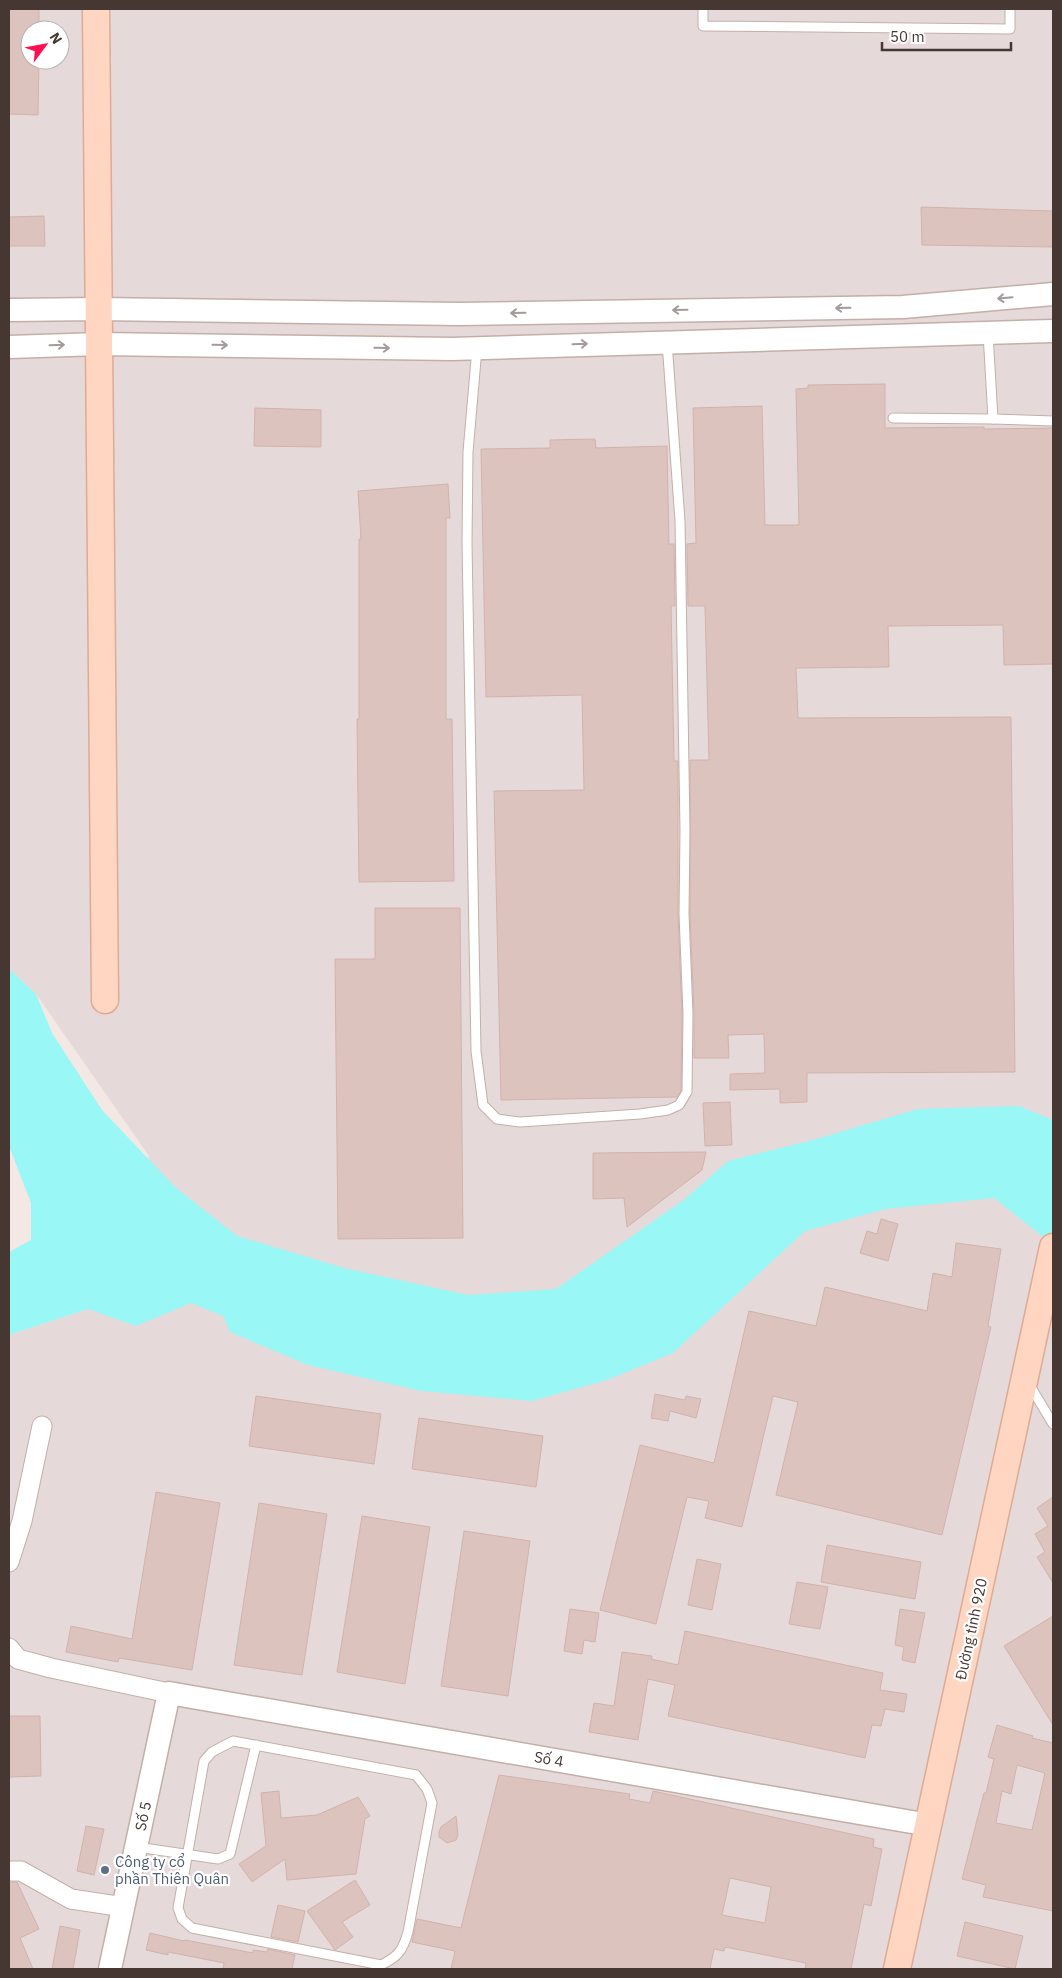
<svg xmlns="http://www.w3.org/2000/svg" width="1062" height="1978" font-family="'IBM Plex Sans',sans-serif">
	<rect width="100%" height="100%" fill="#f4e8e4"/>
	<path fill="#e5dad9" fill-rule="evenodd" d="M9 9H1053V1969H9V1335L88 1309 149 1156 36 994 9 969ZM30 30H60V60H30Z"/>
	<polygon fill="#99f7f5" points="9,969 36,994 52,1033 102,1110 175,1187 237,1236 344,1268 468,1295 556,1289 685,1199 728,1161 813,1140 918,1109 1019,1106 1053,1120 1053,1245 994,1198 885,1209 805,1231 673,1353 607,1380 532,1401 421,1391 308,1365 230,1332 223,1316 191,1303 136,1326 88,1309 9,1335 9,1252 31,1240 31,1203 9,1146"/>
	<g fill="#dcc3be" stroke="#d2b2ab" fill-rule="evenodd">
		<polygon points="9,9 39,9 39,30 30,30 30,60 39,60 38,115 9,114"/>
		<polygon points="921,207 1053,211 1053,247 922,245"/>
		<polygon points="44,216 45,246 9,246 9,217"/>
		<polygon points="885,384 885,428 984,427 984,429 1053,428 1053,664 1004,665 1003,625 888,626 889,667 796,668 798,718 1011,717 1015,1072 807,1073 807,1102 780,1103 780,1089 730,1090 730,1074 765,1073 764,1034 728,1035 729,1058 694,1058 694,1014 690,914 690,760 709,760 705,606 688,606 687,544 696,543 693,408 762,406 765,525 799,525 796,389 808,388 808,385"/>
		<polygon points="255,408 321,410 321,447 254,446"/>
		<polygon points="595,439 596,448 667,446 669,544 674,544 675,606 671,606 674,761 678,761 678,914 682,1014 681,1091 677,1097 501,1100 494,791 584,790 582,695 486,697 481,449 550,448 550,440"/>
		<polygon points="448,484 450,518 446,518 446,719 452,719 454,881 359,882 357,719 359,719 359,539 361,539 358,491"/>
		<polygon points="375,908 460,908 463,1238 338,1239 335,959 375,959"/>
		<polygon points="730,1102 732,1145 705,1146 703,1103"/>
		<polygon points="706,1152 702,1170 627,1227 624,1198 593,1199 593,1153"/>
		<polygon points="881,1219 898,1224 888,1261 860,1253 867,1231 877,1234"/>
		<polygon points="956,1243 1001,1249 988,1326 991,1327 942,1535 776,1495 798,1402 773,1396 742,1527 705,1518 709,1501 687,1497 656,1624 600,1610 640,1445 714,1463 749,1311 816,1326 825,1287 927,1311 933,1273 952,1277"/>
		<polygon points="655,1394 685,1400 686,1396 701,1399 696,1418 670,1411 668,1421 651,1418"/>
		<polygon points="256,1396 381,1414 374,1464 249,1446"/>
		<polygon points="419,1418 543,1436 536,1487 412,1469"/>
		<polygon points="156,1492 220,1503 192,1670 119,1658 118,1662 66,1652 71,1626 132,1639"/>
		<polygon points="1053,1497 1053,1583 1037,1557 1045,1552 1035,1534 1048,1526 1037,1508"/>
		<polygon points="259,1503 327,1514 302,1675 234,1665"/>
		<polygon points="362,1516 430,1527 405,1684 337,1672"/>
		<polygon points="464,1531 530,1541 508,1696 441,1686"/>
		<polygon points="827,1545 921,1562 915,1599 821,1582"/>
		<polygon points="697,1559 721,1564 712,1610 688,1605"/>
		<polygon points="797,1582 828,1587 820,1629 789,1624"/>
		<polygon points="570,1609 599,1613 595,1642 584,1640 582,1654 564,1651"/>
		<polygon points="900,1609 925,1613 915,1663 902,1660 904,1647 895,1645"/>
		<polygon points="1053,1616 1053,1725 1004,1646"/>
		<polygon points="685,1631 883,1673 880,1690 907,1694 904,1712 885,1709 881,1726 872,1725 865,1758 668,1716 675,1685 648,1679 638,1740 589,1732 594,1703 614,1706 622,1652 652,1656 651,1659 678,1665"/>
		<polygon points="9,1716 40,1716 41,1776 9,1777"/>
		<path d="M997 1725 1033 1736 1032 1738 1053 1743V1911L983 1897 986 1885 962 1879 977 1820 984 1793H986L994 1759 988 1757ZM1017 1765 1045 1773 1032 1830 996 1823 1002 1791 1011 1794Z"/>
		<path d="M499 1775 630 1794 629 1799 650 1803 653 1791 874 1839 873 1847 882 1849 871 1906 864 1904 851 1969H805L806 1963 725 1947 724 1951 714 1949 710 1969H451L455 1951 412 1942 417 1919 461 1928ZM730 1878 771 1887 765 1923 722 1915Z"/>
		<polygon points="279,1791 281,1818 317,1815 358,1797 370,1816 365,1819 356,1874 287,1880 285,1859 252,1882 239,1864 266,1846 261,1793"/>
		<polygon points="456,1816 458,1835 456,1840 447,1843 439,1837 439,1832 441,1827"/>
		<polygon points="86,1826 104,1829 94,1875 77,1871"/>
		<polygon points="355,1880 370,1905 342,1922 353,1937 335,1950 307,1911"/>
		<polygon points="9,1882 17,1882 39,1929 20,1938 33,1969 9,1969"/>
		<polygon points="278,1905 305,1911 298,1942 271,1937"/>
		<polygon points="965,1922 1023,1936 1015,1969 957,1956"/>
		<polygon points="60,1926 80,1930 73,1969 52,1969"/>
		<polygon points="150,1933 184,1941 185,1940 253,1953 253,1950 267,1952 268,1949 295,1955 292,1969 223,1969 224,1963 168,1952 168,1955 146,1950"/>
	</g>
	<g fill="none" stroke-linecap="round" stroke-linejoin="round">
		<g stroke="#c3afa8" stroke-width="11">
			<g id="service">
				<polyline points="703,9 703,26 1010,29 1010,9"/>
				<polyline points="477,348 468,452 467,543 476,1051 483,1105 497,1119 520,1122 640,1114 668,1110 679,1105 687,1092 688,1014 684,914 685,830 680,521 667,342"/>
				<polyline points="893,418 993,419 988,333"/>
				<polyline points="993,419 1053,421"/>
				<polyline points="1029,1384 1053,1424"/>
				<path d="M233 1741 416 1775 427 1789 432 1803 408 1932C403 1950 398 1957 381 1965L192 1928 182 1919 178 1908 204 1761 212 1752Z"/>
				<polyline points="137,1847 218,1859 230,1854 256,1745"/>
			</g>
		</g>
		<g stroke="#c3afa8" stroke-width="21">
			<g id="minor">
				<polyline points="9,1562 22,1521 42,1426"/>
				<polyline points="9,1648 18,1659 51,1668 169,1693"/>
				<polyline points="9,1871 21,1871 71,1899 124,1907"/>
			</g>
		</g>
		<g stroke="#c3afa8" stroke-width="25">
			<g id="tertiary">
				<polyline points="9,310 99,309 459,314 903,307 1053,294"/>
				<polyline points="9,347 100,344 452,349 1053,331"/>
				<polyline points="110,1969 169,1693 929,1825"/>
			</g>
		</g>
		<g stroke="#deaa93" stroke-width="29">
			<g id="secondary">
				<polyline points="96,9 105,1000"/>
				<polyline points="897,1969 1053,1247"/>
			</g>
		</g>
		<use href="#service" stroke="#fff" stroke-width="9"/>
		<use href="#minor" stroke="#fff" stroke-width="19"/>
		<use href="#tertiary" stroke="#fff" stroke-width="22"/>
		<use href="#secondary" stroke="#ffd6c2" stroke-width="26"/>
	</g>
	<defs><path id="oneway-shaft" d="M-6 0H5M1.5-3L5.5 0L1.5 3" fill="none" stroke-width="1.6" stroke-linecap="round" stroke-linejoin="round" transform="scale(1.25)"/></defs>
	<g stroke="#a29b99">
		<use href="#oneway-shaft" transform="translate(1005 298) rotate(175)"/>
		<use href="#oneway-shaft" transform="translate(843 308) rotate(179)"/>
		<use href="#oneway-shaft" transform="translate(680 310) rotate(179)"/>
		<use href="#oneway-shaft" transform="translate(518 313) rotate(179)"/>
		<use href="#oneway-shaft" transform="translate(580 344) rotate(-2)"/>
		<use href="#oneway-shaft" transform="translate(57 345) rotate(-2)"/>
		<use href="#oneway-shaft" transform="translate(220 345) rotate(1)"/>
		<use href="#oneway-shaft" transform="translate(382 348) rotate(1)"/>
	</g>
	<circle fill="#5c6f8a" stroke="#fff" stroke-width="2" cx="105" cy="1870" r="5"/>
	<g text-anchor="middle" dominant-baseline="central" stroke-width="4.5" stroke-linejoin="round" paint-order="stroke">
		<g font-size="15" fill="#463733" stroke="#fff">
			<text transform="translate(971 1629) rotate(-78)">Đường tỉnh 920</text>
			<text transform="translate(549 1759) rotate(10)">Số 4</text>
			<text transform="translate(143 1816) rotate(-78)">Số 5</text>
		</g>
		<g font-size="15" fill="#4e5e75" stroke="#fff" text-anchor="start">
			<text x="115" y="1861">Công ty cổ<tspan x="115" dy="17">phần Thiên Quân</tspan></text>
		</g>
	</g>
	<rect width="1062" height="1978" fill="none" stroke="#463733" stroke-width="20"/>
	<g transform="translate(45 45) rotate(58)"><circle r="24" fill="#ffffff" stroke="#b5afad"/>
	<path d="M0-4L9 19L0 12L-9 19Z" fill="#ff0f51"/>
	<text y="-8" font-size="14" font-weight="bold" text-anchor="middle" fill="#463733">N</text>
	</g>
	<path d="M882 42v8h129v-8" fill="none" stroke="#463733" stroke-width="2.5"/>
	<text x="890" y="42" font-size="15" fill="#463733" stroke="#ffffff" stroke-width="4" paint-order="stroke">50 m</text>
</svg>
